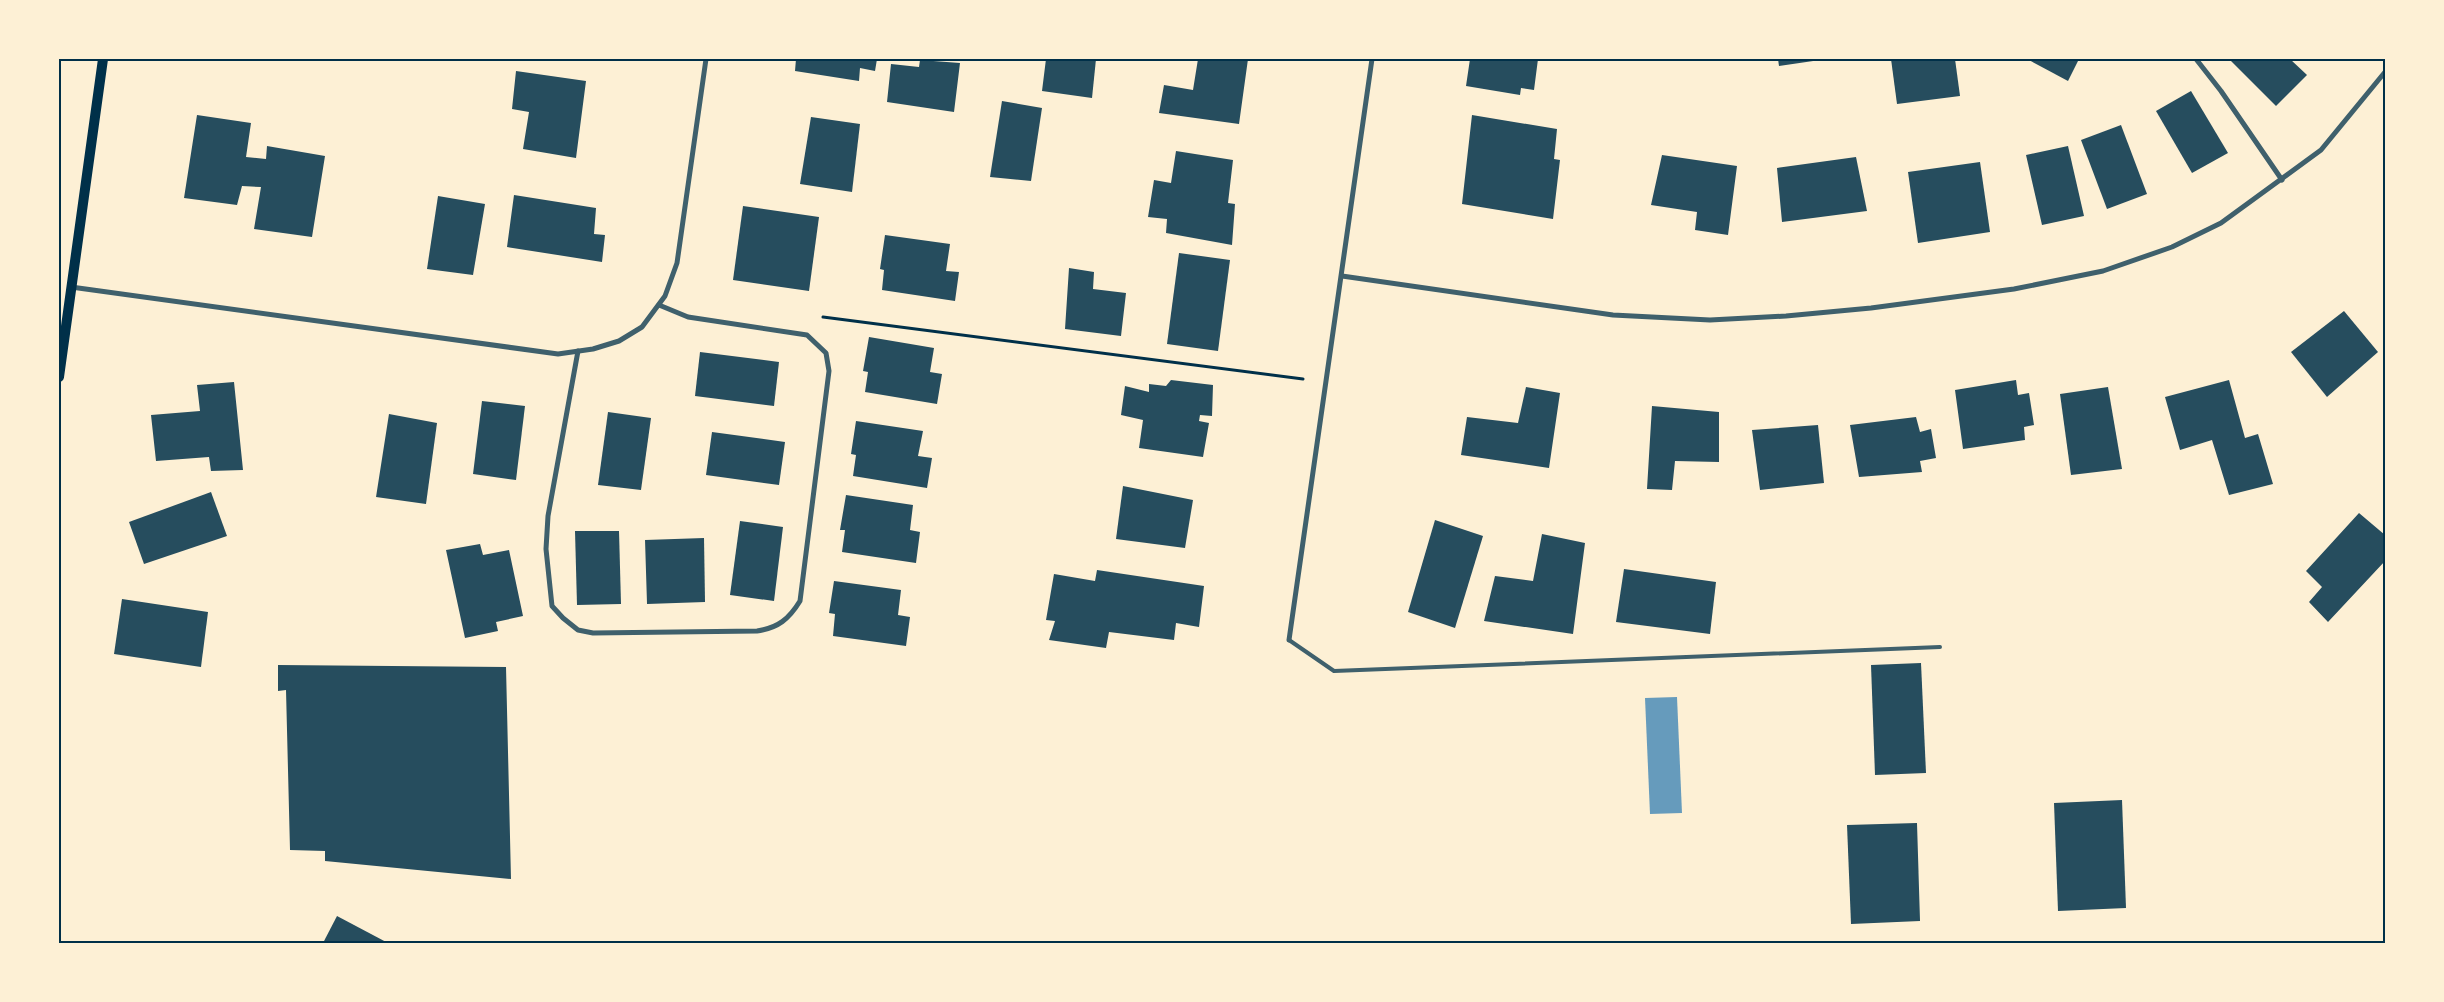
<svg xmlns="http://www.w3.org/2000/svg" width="2444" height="1002" font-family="'PT Sans Narrow',sans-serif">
	<rect width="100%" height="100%" fill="#fdf0d5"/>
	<polygon fill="#669bbc" points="1677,697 1682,813 1650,814 1645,698"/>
	<g fill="#264d5e">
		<polygon points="796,59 877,59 875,71 860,68 859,81 795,71"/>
		<polygon points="1046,59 1096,59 1092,98 1042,91"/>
		<polygon points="1198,59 1248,59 1239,124 1159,113 1164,85 1193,90"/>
		<polygon points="1470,59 1538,59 1534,90 1521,88 1520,95 1466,86"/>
		<polygon points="1778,59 1820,59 1820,60 1779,66"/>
		<polygon points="1891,59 1955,59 1960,96 1897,104"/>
		<polygon points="2027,59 2079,59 2068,81"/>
		<polygon points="2229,59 2290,59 2307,75 2276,106"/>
		<polygon points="920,60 960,63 954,112 887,102 891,64 919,67"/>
		<polygon points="516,71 586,81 576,158 523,149 529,112 512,109"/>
		<polygon points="2191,91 2228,153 2192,173 2156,111"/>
		<polygon points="1002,101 1042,108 1031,181 990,177"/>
		<polygon points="197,115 251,123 246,157 266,159 267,146 325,156 312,237 254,229 261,187 242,186 237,205 184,198"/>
		<polygon points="1472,115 1557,129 1554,159 1560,160 1553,219 1462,204"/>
		<polygon points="811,117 860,124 852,192 800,184"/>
		<polygon points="2121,125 2147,194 2107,209 2081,140"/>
		<polygon points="2068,146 2084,216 2042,225 2026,155"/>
		<polygon points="1176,151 1233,160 1228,203 1235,204 1232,245 1166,233 1167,219 1148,217 1154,180 1171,183"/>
		<polygon points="1662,155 1737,166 1728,235 1695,230 1697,212 1651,205"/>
		<polygon points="1856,157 1867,211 1782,222 1777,168"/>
		<polygon points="1980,162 1990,232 1918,243 1908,172"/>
		<polygon points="514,195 596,208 594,234 605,235 602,262 507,247"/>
		<polygon points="438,196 485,204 473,275 427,269"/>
		<polygon points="743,206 819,217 809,291 733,280"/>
		<polygon points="885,235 950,244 946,271 959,272 955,301 882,290 884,270 880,269"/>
		<polygon points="1179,253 1230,260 1218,351 1167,344"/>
		<polygon points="1069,268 1094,272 1093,289 1126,293 1121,336 1065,329"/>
		<polygon points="2344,311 2378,352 2327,397 2291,352"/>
		<polygon points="869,337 934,348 930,372 942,374 937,404 865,392 868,372 863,371"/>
		<polygon points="700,352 779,362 774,406 695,396"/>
		<polygon points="1171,380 1213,385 1212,416 1200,415 1199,421 1209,423 1203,457 1139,448 1143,420 1121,415 1125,386 1149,392 1149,384 1166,386"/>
		<polygon points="2016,380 2018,395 2029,393 2034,425 2024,427 2025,440 1963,449 1955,390"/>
		<polygon points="2229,380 2245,438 2258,434 2273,484 2229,495 2212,440 2180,450 2165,397"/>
		<polygon points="234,382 243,470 211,471 209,457 156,461 151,415 200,411 197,385"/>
		<polygon points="1526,387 1560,393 1549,468 1461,455 1467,417 1518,423"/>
		<polygon points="2108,387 2122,469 2071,475 2060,394"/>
		<polygon points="482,401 525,406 516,480 473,474"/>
		<polygon points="1652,406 1719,412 1719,462 1675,461 1672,490 1647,489"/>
		<polygon points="608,412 651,418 641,490 598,485"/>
		<polygon points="389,414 437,423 426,504 376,497"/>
		<polygon points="1916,417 1920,432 1931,429 1936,458 1920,461 1922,472 1859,477 1850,425"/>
		<polygon points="856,421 923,431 918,456 932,458 927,488 853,476 856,455 851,454"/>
		<polygon points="1818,425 1824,483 1760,490 1752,430"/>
		<polygon points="712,432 785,442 779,485 706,475"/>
		<polygon points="1123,486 1193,500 1185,548 1116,539"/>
		<polygon points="211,492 227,536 144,564 129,522"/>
		<polygon points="846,495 913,505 910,530 920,532 916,563 842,552 845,530 840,530"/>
		<polygon points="2359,513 2385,535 2385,561 2328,622 2309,602 2322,587 2306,571"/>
		<polygon points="1435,520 1483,536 1455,628 1408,612"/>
		<polygon points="740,521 783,527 774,601 730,595"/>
		<polygon points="575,531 619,531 621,604 577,605"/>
		<polygon points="1542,534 1585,543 1573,634 1484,621 1495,576 1533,581"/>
		<polygon points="704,538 705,602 647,604 645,540"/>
		<polygon points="480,544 483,555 509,550 523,616 496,622 498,631 465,638 446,550"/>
		<polygon points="1624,569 1716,582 1710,634 1616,622"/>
		<polygon points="1097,570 1204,586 1199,627 1176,623 1174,640 1109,632 1106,648 1049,640 1055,621 1046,620 1054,574 1095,581"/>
		<polygon points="834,581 901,590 898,615 910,617 906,646 833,636 835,614 829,613"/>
		<polygon points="122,599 208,612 201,667 114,654"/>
		<polygon points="1921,663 1926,773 1875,775 1871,665"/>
		<polygon points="278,665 506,667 511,879 325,861 325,851 290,850 286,690 278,691"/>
		<polygon points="2122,800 2126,908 2058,911 2054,803"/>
		<polygon points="1917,823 1920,921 1851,924 1847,825"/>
		<polygon points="337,916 388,943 323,943"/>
	</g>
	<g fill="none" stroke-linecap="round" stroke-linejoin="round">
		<polyline stroke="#003049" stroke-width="3" points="823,317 1303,379"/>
		<polyline stroke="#3f606c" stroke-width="4" points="1289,640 1334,671 1940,647"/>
		<g stroke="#3f606c" stroke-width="5">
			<polyline points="2196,59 2221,91 2282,180"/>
			<polyline points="1342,276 1613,315 1710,320 1786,316 1871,308 2014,289 2103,271 2172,247 2221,223 2321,150 2385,72"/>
			<polyline points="71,287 558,354 593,349 619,341 642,327 665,296 677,263 706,59"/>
			<path d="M578 351 548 516 546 549 552 606 563 618 578 630 593 633 757 631C778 628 789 619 800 601L829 371 826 353 807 335 688 317 659 305"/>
			<polyline points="1289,640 1372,59"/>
		</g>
		<polyline stroke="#003049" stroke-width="10" points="59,377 103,59"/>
	</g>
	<rect width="2444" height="1002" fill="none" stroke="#fdf0d5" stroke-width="120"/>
	<rect x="60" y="60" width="2324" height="882" fill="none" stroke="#003049" stroke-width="2"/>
</svg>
